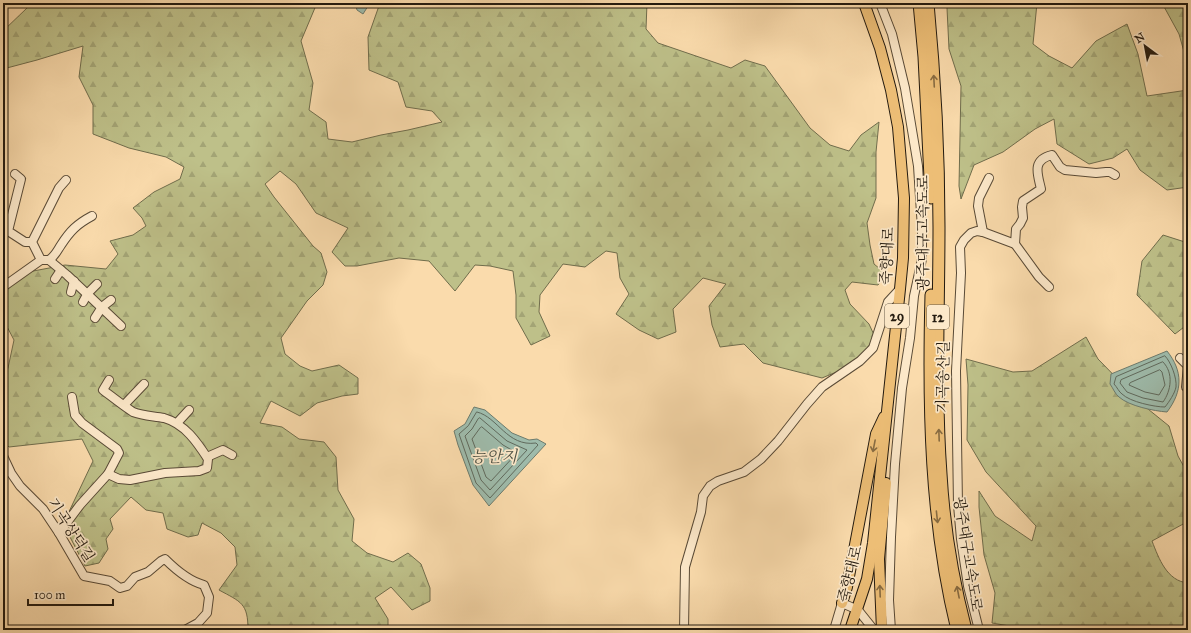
<svg xmlns="http://www.w3.org/2000/svg" width="1191" height="633" font-family="'IM FELL Great Primer','Noto Serif KR',serif">
	<defs>
		<pattern id="forest-firs" width="22" height="20" patternUnits="userSpaceOnUse"><rect width="22" height="20" fill="#bec089"/><path d="M5 1l3.5 6h-7zM16 11l3.5 6h-7z" fill="#a3a475"/></pattern>
	</defs>
	<rect width="100%" height="100%" fill="#fadbac"/>
	<filter id="stains"><feTurbulence type="fractalNoise" baseFrequency=".005" numOctaves="4"/><feColorMatrix values="0 0 0 0 .2 0 0 0 0 .09 0 0 0 0 .02 0 0 0 .5 -.17"/></filter>
	<radialGradient id="worn" r=".72"><stop offset=".6" stop-color="#630" stop-opacity="0"/><stop offset="1" stop-color="#630" stop-opacity=".3"/></radialGradient>
	<g fill="url(#forest-firs)" stroke="#706d4c">
		<path d="M26 3H317L301 41 313 83 309 110 326 122 328 139 352 142 381 135 408 130 442 122 432 111 406 107 398 82 369 70 368 37 380 3H647L646 29 658 43 731 68 745 60 765 66 810 128 830 145 849 151 861 135 879 122 876 152V198L867 223 870 245 874 264 886 274 878 285 852 282 845 290 850 304 869 324 875 337 860 358 839 371 822 378 763 363 744 344 720 347 712 325 709 306 726 284 703 278 673 309 676 332 658 339 639 330 616 314 629 294 620 278 617 253 606 251 585 267 563 264 540 295 539 312 550 336 531 345 516 318V295L513 271 490 266 475 265 455 291 429 261 399 258 357 266H345L332 252 348 228 316 213 296 184 280 171 265 184 274 197 313 246 321 253 327 272 323 285 307 301 281 338 285 354 300 366 312 371 339 365 358 378V394L342 396 317 403 300 416 271 401 260 423 282 427 299 439 324 442 336 457 338 490 354 519 352 541 367 553 393 562 408 553 421 564 430 588V601L412 610 391 587 375 598 388 619V630H248C248 603 241 602 219 590L237 565 235 547 221 533 202 523 198 535 188 537 167 529 163 513 146 510 131 497 110 519 113 529 106 539 108 549 99 563 85 566 70 537 66 518 93 461 82 439 9 447 3 441V377L8 368 14 340 3 319V289L28 272 65 265 106 269 118 254 110 241 133 235 146 226 142 218 133 208 154 192 180 179 184 167 166 157 129 148 93 134V105L79 77 83 46 37 60 3 69V31L27 8Z"/>
		<polygon points="948,3 1037,3 1033,44 1049,56 1072,68 1096,41 1127,24 1138,54 1147,96 1188,90 1188,187 1167,190 1140,170 1127,149 1113,158 1089,164 1057,144 1054,119 1035,129 1003,152 974,165 961,199 959,186 961,86 949,49 947,8"/>
		<polygon points="1162,3 1188,3 1188,66 1179,34"/>
		<polygon points="1163,235 1188,243 1188,324 1175,334 1137,295 1142,261"/>
		<path d="M1086 337 1098 359 1143 405 1169 426 1178 456 1188 474V514L1185 523 1152 541C1159 559 1167 581 1188 583V630H1033L992 623 995 593 984 555 979 507V491L995 516 1032 541 1036 526 986 472 967 440 968 385 966 359 1013 372 1032 371Z"/>
	</g>
	<g fill="#9ebbab" stroke="#6d7b6d">
		<polygon points="355,3 370,3 363,14 357,10"/>
		<path d="M1167 351C1183 371 1183 391 1167 412 1154 411 1129 406 1119 397 1115 394 1113 388 1110 384L1111 374Z"/>
		<polygon points="474,407 485,410 512,433 529,440 537,439 546,444 489,506 473,485 458,445 454,431 465,424"/>
	</g>
	<g fill="none" stroke-linecap="round" stroke-linejoin="round">
		<g stroke="#606a5d" stroke-width="1">
			<path d="M1165 356C1171 362 1177 378 1176 387 1175 393 1169 402 1165 407 1155 407 1130 402 1122 394 1119 392 1117 387 1114 384L1116 377Z"/>
			<path d="M1163 362C1174 373 1171 391 1163 402L1143 398 1127 392 1120 383 1121 380Z"/>
			<polygon points="1160,370 1162,372 1165,385 1159,395 1145,392 1129,385 1130,383"/>
			<path d="M477 412C498 417 507 447 536 443L538 445 490 498 476 483 459 434 468 426Z"/>
			<polygon points="480,418 507,441 527,450 490,490 481,480 465,436 472,429 478,419"/>
			<polygon points="482,427 503,445 517,453 491,481 486,477 472,439 480,428"/>
		</g>
		<g stroke="#594a36" stroke-width="10">
			<g id="minor">
				<polyline points="880,3 892,34 905,88 918,166 922,229 922,259 914,296 910,338 902,388 895,464 891,537 889,600 891,630"/>
				<polyline points="15,174 21,179 8,231 25,242 32,242"/>
				<polyline points="983,232 978,206 979,198 989,178"/>
				<polyline points="1015,244 1039,277 1049,287"/>
				<polyline points="41,260 49,260 67,275 121,326"/>
				<polyline points="41,260 32,242 59,188 66,180"/>
				<path d="M49 260C55 256 57 251 61 245 70 231 77 224 92 216"/>
				<polyline points="55,279 61,270"/>
				<polyline points="3,287 41,260"/>
				<polyline points="71,292 74,281"/>
				<polyline points="83,302 88,293 97,284"/>
				<polyline points="95,318 102,307 111,300"/>
				<polyline points="3,334 3,335"/>
				<polyline points="1180,358 1188,366 1186,387 1188,388"/>
				<polyline points="72,397 75,415 82,423 117,449 119,453 108,474"/>
				<polyline points="124,405 144,384"/>
				<polyline points="177,423 189,410"/>
				<path d="M3 456 11 473 20 486 43 509 59 533 84 576 110 581 120 588 127 586 135 577 148 572 161 561 165 559C176 570 189 581 204 585L209 597 207 613 198 623 185 630"/>
				<polyline points="207,457 223,450 232,455"/>
				<path d="M59 533 80 505 108 474 119 479 130 480 165 473 199 471 207 468 208 459C197 442 185 424 164 418 154 416 143 416 133 412 125 407 111 396 103 390L109 380"/>
				<polyline points="684,630 685,567 701,512 703,496 710,486 718,481 744,472 761,459 778,441 807,404 822,387 860,361 873,348 888,302 900,289"/>
				<polyline points="834,630 842,603 858,610 874,630"/>
				<path d="M979 630 968 586 961 539 958 505 956 371 961 273 960 247 964 240 971 233 977 231 983 232 1015 244 1016 229 1020 224 1023 218 1022 207 1023 201 1041 189C1038 175 1031 160 1052 155L1060 167 1065 170 1096 173 1106 172H1110L1115 175"/>
			</g>
		</g>
		<g stroke="#231a0f" stroke-width="12">
			<g id="major">
				<polyline points="842,603 847,587 876,434 884,417"/>
				<polyline points="850,630 867,579 873,543 900,289 903,258 904,198 898,127 891,90 880,48 864,3"/>
				<polyline points="882,630 879,559 886,483"/>
			</g>
		</g>
		<g stroke="#231a0f" stroke-width="13">
			<g id="highway">
				<polyline points="919,3 924,57 931,198"/>
				<path d="M928 3C935 77 939 152 939 227 939 309 935 392 941 474 944 526 953 580 966 630"/>
				<path d="M931 295C928 408 930 520 957 630"/>
			</g>
		</g>
		<use href="#minor" stroke="#fce8c9" stroke-width="8"/>
		<use href="#major" stroke="#edbe76" stroke-width="10"/>
		<use href="#highway" stroke="#edbe76" stroke-width="11"/>
	</g>
	<defs><path id="oneway-shaft" d="M-6 0H5M1.5-3L5.5 0L1.5 3" fill="none" stroke-width="1.6" stroke-linecap="round" stroke-linejoin="round"/></defs>
	<g stroke="#886c42">
		<use href="#oneway-shaft" transform="translate(934 81) rotate(-93)"/>
		<use href="#oneway-shaft" transform="translate(939 435) rotate(-92)"/>
		<use href="#oneway-shaft" transform="translate(874 446) rotate(101)"/>
		<use href="#oneway-shaft" transform="translate(937 517) rotate(84)"/>
		<use href="#oneway-shaft" transform="translate(880 591) rotate(-92)"/>
		<use href="#oneway-shaft" transform="translate(958 592) rotate(-101)"/>
	</g>
	<g text-anchor="middle" dominant-baseline="central" stroke-width="3.5" stroke-linejoin="round" paint-order="stroke">
		<g fill="#fce8c9" stroke="#645847" stroke-width="1">
			<rect x="885" y="304" width="24" height="24" rx="3"/>
			<rect x="927" y="305" width="22" height="24" rx="3"/>
		</g>
		<g font-size="14" font-weight="bold" fill="#231a0f">
			<text x="897" y="316">29</text>
			<text x="938" y="317">12</text>
		</g>
		<g font-size="15" fill="#231a0f" stroke="#fce8c9">
			<text transform="translate(923 233) rotate(-90)">광주대구고속도로</text>
			<text transform="translate(887 256) rotate(-87)">죽향대로</text>
			<text transform="translate(943 377) rotate(-89)">기곡송산길</text>
			<text transform="translate(71 530) rotate(57)">기곡상덕길</text>
			<text transform="translate(968 554) rotate(81)">광주대구고속도로</text>
			<text transform="translate(850 574) rotate(-76)">죽향대로</text>
		</g>
		<g font-size="16" font-style="italic" fill="#4e5246" stroke="#fce8c9">
			<text x="494" y="456">능안지</text>
		</g>
	</g>
	<rect width="1191" height="633" fill="none" stroke="#fadbac" stroke-width="16"/>
	<rect x="4" y="4" width="1183" height="625" fill="none" stroke="#231a0f" stroke-width="2"/>
	<rect x="8" y="8" width="1175" height="617" fill="none" stroke="#231a0f"/>
	<g transform="translate(1145 46) rotate(328)" stroke="#fce8c9" stroke-width="3" paint-order="stroke">
	<path d="M0-3L7 15L0 10L-7 15Z" fill="#231a0f"/>
	<text y="-6" font-size="11" font-weight="bold" text-anchor="middle" fill="#231a0f">N</text>
	</g>
	<path d="M28 599v6h85v-6" fill="none" stroke="#231a0f" stroke-width="2"/>
	<text x="34" y="599" font-size="12" fill="#231a0f" stroke="#fce8c9" stroke-width="3" paint-order="stroke">100 m</text>
	<rect width="100%" height="100%" filter="url(#stains)"/>
	<rect width="100%" height="100%" fill="url(#worn)"/>
</svg>
